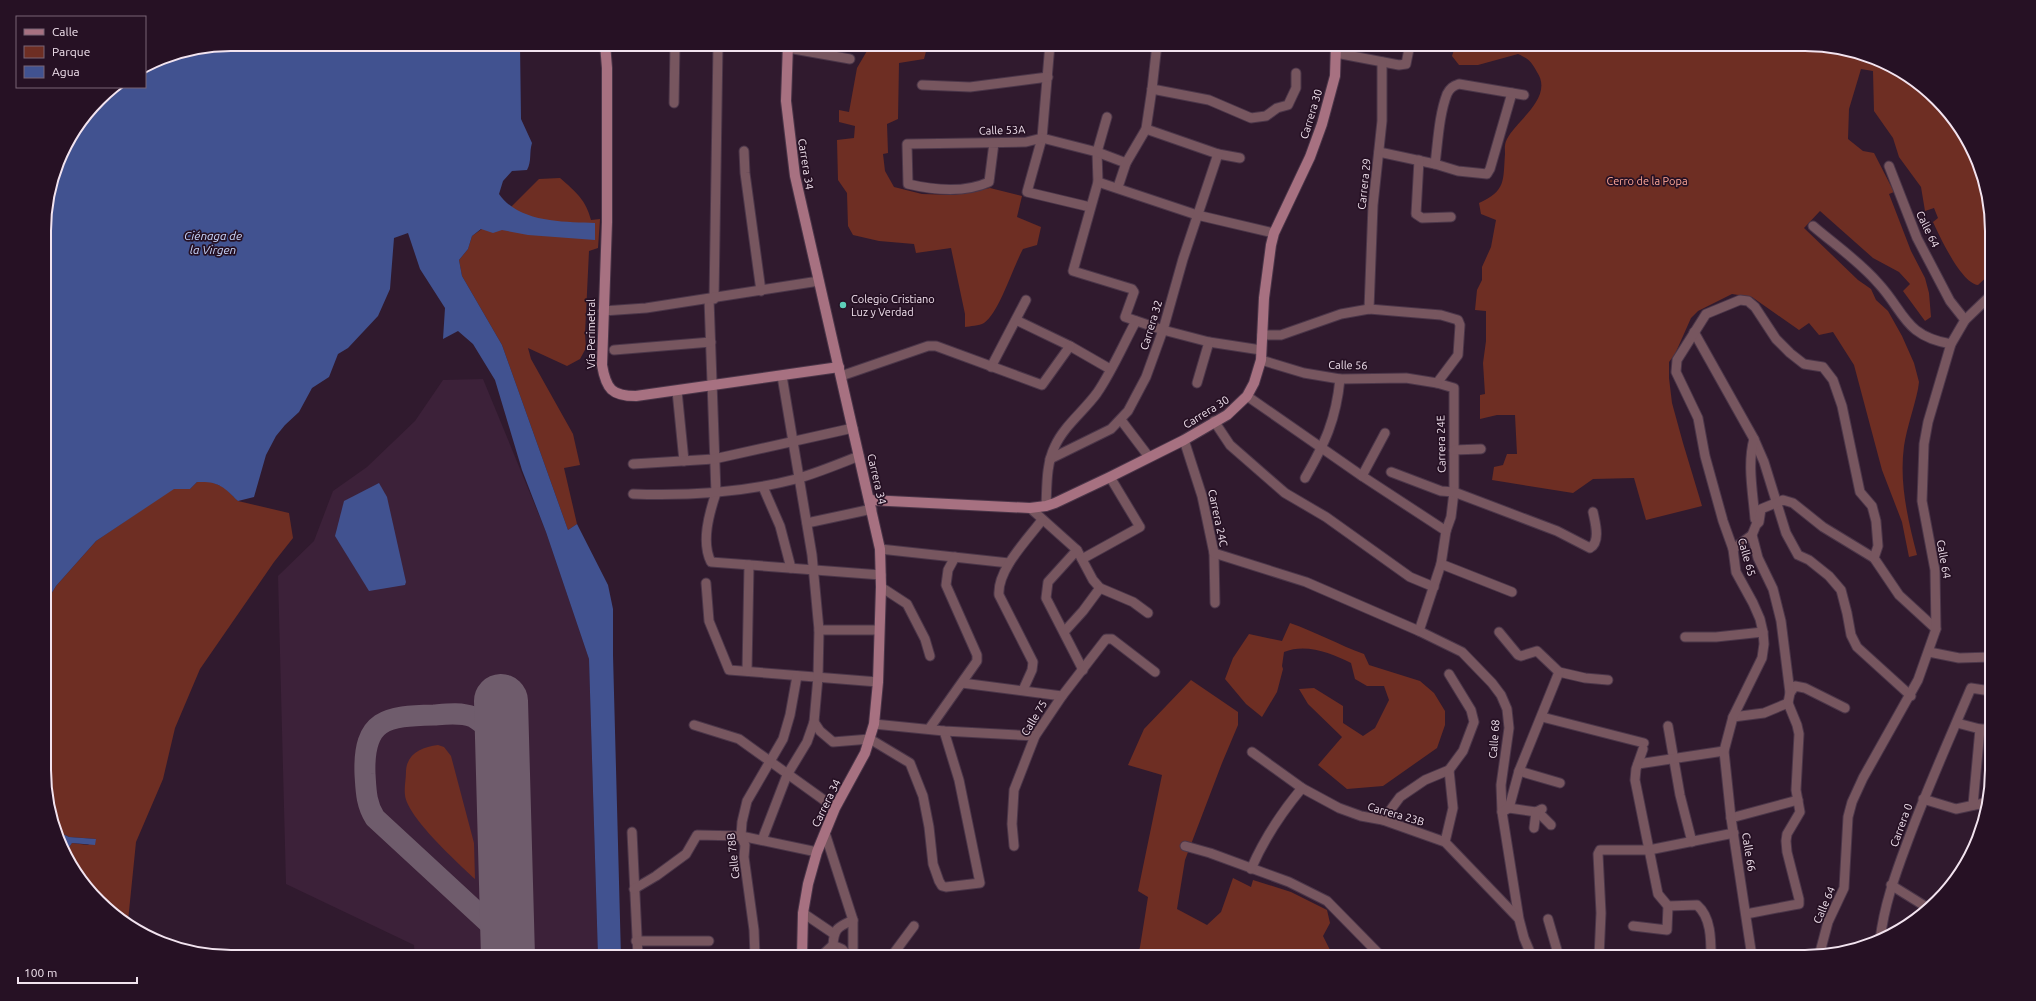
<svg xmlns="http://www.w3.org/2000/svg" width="2036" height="1001" font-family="Ubuntu,sans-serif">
	<rect width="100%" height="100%" fill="#301a2e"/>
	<polygon fill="#3c2139" points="483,379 546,532 589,659 598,957 415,957 414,945 286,884 278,576 314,541 333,491 367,467 415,421 443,380"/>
	<g fill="#6e2e23">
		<path d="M871 44H928L924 59 899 63 898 119 887 124 888 153 883 154 885 171 894 187 922 194 954 195 990 188 1022 196 1017 217 1041 227 1037 245 1023 249C1013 267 999 313 984 323 979 326 970 326 965 327V314L951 248 916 253 914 244 879 241 853 235 848 226 847 193 838 180 837 140 854 138 855 126 839 122V110L849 112 857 68Z"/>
		<path d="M1456 44H1805L1888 63 1928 90 1960 127 1990 207 1991 273 1978 285C1961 283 1940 237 1933 222L1938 218 1934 208 1925 211 1921 187 1899 157 1893 138 1874 111 1873 71 1861 69 1849 109 1848 139 1863 151 1874 153 1894 192 1889 194 1911 251 1925 278 1929 293 1931 317 1925 321 1903 291 1910 284 1899 272 1873 258 1820 211 1804 228 1858 280 1871 289 1876 300 1888 311 1902 336 1914 363 1919 382 1918 389C1914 408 1907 427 1904 446 1899 483 1908 520 1917 555L1909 557 1902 522 1882 470 1854 365 1833 332 1819 335 1809 323 1799 330 1752 297 1732 294 1698 311 1691 318 1675 354 1669 362V378L1672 403 1683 443 1702 506 1646 520 1634 478 1593 479 1573 493 1492 480 1494 467 1503 465 1507 454H1517L1515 415H1497L1480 419V395L1485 394 1483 363 1486 341V311L1475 310 1477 290 1482 280V267L1491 247 1496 220 1481 214 1479 203C1506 191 1503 181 1505 154 1505 149 1504 145 1507 139 1517 120 1554 97 1537 72 1531 61 1529 59 1518 54L1478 65H1459L1452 56Z"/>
		<path d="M560 178C576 192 586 200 591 220L600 219 598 248 589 251 585 334 586 348 580 359 567 366 528 348 531 359 573 434 580 465 564 468 577 524 568 530 502 345 462 276 459 260 468 249 472 236 507 211 539 179Z"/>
		<polygon points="197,482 211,482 224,487 238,501 289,513 293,538 274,562 200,669 175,728 163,779 136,842 128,921 82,884 65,853 72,843 88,845 96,839 69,837 59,832 46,774 45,604 56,586 96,541 174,488 190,489"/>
		<path d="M1290 623C1316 632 1339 645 1364 654L1369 665 1420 681 1434 693 1445 711V725L1437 748 1383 786 1347 789 1318 765 1342 737 1308 704 1299 689 1314 688 1343 706V723L1363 736 1375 728 1389 700 1384 686H1367L1355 679 1351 663C1331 653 1306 643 1284 652L1282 666 1283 669 1277 692 1262 717 1246 704 1225 679 1233 658 1249 634 1282 641Z"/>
		<polygon points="1191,680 1238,712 1238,725 1222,763 1185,860 1177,909 1207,925 1221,912 1233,878 1251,887 1253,880 1291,892 1327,910 1330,923 1323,936 1330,950 1338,957 1292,957 1279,951 1267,949 1262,955 1137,957 1140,947 1148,897 1138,891 1162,775 1128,765 1144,729"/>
		<path d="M438 745 444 747 451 756 474 843 475 879C458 863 407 817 405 795 404 788 406 779 406 771 407 753 422 747 438 745Z"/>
	</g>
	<g fill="#415290">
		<path d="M231 44H520L521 119 532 143C529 152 532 161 527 170L512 171 503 181 499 194C519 223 564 222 595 223V240L528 235 502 230 493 233 481 229 472 236 468 249 459 260 462 276 502 345 568 530 577 524 608 585 613 609V655L621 957H598L589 659 546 532 522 470 495 380 473 344 458 331 443 339 445 308 420 269 408 233 394 238 390 289 378 316 348 348 338 354 329 377 312 388 299 412 285 425 276 436 266 455 254 497 238 501C223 486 218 481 197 482L190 489H174L96 541 56 586 45 604 44 218 63 148 107 91 113 87H145V67L160 58Z"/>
		<polygon points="379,483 387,497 406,582 405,585 369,591 335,536 344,501"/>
		<path d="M46 774 59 832 69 837 96 839 95 845 72 843 65 853C51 830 46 800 46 774Z"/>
	</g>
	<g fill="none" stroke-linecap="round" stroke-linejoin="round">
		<path stroke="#6f5c6c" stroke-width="21" d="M502 739C493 732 483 723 473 717 461 712 446 714 434 715 386 716 363 719 365 774 366 790 366 804 375 818L493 927 500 935 508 956"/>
		<polyline stroke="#6f5c6c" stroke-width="54" points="501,701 508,957"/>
		<g stroke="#4b3649" stroke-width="11">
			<g id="street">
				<polyline points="1050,44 1042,138 1027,192 1090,207"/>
				<polyline points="1279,44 1282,46 1314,44"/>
				<polyline points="788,48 850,59"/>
				<polyline points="1336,53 1399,65 1406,64 1410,44"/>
				<polyline points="922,85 970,87 1048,77"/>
				<polyline points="1152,89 1209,100 1251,118 1266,116 1277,108 1288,105 1296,88 1296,73"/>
				<polyline points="674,103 675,44"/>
				<polyline points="1107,117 1097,152 1098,182 1073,271 1132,289 1134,292 1125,317 1163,330 1209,342 1261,350"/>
				<polyline points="1146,129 1218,154 1240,158"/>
				<path d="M994 143 989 182C965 193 933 190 908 184L907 144 1026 142 1042 138 1097 152 1126 163"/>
				<polyline points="744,151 745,173 761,291"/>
				<polyline points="1379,152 1435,164 1458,171 1487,174 1490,169 1512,93"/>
				<polyline points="1419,160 1416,214 1422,218 1451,217"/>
				<path d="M1435 164C1438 141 1439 115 1447 94 1450 88 1453 86 1459 84L1524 95"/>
				<polyline points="1098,182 1197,215 1274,233"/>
				<polyline points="1118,187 1126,163 1146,129 1152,89 1157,44"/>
				<path d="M1813 226C1834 244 1859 261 1878 283 1905 312 1904 336 1951 344"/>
				<path d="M709 299 716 493C709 514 701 542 711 562L881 575"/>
				<polyline points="714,299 718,44"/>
				<polyline points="1369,309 1373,205 1382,121 1382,62"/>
				<polyline points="603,311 646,308 819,281"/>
				<polyline points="1016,320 1070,346 1110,369"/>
				<polyline points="1965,320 1991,295"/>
				<polyline points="1694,332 1754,439 1764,462 1786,533 1798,555 1809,560 1829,576 1841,590 1847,613 1851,635 1857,647 1911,696"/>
				<polyline points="1262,335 1281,335 1341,314 1369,309 1441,315 1458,320 1460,325 1458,355 1437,383 1454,388 1454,492 1451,517 1446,531 1441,564 1419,631"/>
				<polyline points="614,350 711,342"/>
				<polyline points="1261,360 1304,373 1340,379 1406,378 1437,383"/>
				<polyline points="991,367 1026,300"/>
				<polyline points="841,376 928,346 936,346 1042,385 1070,346"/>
				<polyline points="1197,383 1209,342"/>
				<polyline points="677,391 684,461"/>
				<polyline points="1247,396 1362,476 1446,531"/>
				<polyline points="1121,420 1149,457"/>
				<polyline points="1214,421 1230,445 1285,493 1326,517 1410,577 1434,587"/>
				<path d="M1754 439C1747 464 1753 493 1755 519"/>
				<polyline points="1184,440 1202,496 1214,553 1215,603"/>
				<polyline points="1454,450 1481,449"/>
				<polyline points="1050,459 1111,429 1128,411 1146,377 1163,330 1183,259 1218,154"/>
				<polyline points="633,464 714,459 853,428"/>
				<path d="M1391 472 1441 491 1454 492 1557 531 1590 548C1601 542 1595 522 1593 512"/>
				<polyline points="1362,476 1385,433"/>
				<path d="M1305 478C1325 443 1336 420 1340 379"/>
				<polyline points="763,487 780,526 791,568"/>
				<path d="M633 494C688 496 742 493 796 479 817 473 839 464 859 456"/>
				<path d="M1046 506C1047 486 1046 464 1055 446 1064 426 1084 411 1097 393 1112 371 1123 345 1136 321"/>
				<polyline points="1030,508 1077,550 1093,580 1100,588 1133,602 1148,613"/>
				<polyline points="807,523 872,509"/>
				<polyline points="880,549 1009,563"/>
				<polyline points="1733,549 1752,535"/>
				<polyline points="1077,550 1048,582 1046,598 1083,670"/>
				<polyline points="1214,553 1306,582 1419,631 1462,652 1492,683 1501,695 1507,709 1509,728 1501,785 1502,812 1519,919 1524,938 1532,957"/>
				<polyline points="1082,559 1140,527 1110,477"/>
				<polyline points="1441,564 1512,592"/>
				<polyline points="706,583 709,621 729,670 878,682"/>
				<polyline points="881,587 907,604 925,639 930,656"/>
				<polyline points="819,630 879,630"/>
				<polyline points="1064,632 1083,611 1100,588"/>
				<polyline points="1499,632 1518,655 1521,656 1537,651 1559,672 1585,678 1608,680"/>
				<polyline points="1685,637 1716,637 1763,632"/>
				<polyline points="1929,652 1959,658 1992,657"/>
				<polyline points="747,671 749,565"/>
				<polyline points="962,683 1062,696"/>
				<path d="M1023 690 1032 670 1033 662 999 595C997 570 1027 540 1042 520"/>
				<polyline points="1790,693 1795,686 1805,688 1845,708"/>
				<polyline points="1542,717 1644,743"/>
				<polyline points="1733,717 1764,713 1788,703"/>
				<polyline points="814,722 820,731 833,742 870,739 910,763 923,796 929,827 933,864 939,881 942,886 946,887 980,883 959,780 944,731"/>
				<polyline points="1957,723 1980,729 1992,729"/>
				<polyline points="874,724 944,731 1035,736"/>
				<polyline points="694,725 739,739 835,808"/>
				<polyline points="1668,726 1680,795 1692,842"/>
				<polyline points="929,729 977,661 977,655 946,585 948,570 955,557"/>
				<polyline points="1252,752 1302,788 1339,808 1361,816 1383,820 1445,842 1518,918"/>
				<polyline points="1638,764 1724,751"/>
				<polyline points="1519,771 1560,783"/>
				<polyline points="1923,799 1956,809 1984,803"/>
				<polyline points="1973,805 1980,729"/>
				<polyline points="1509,808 1536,812 1542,809"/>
				<polyline points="1502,812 1509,808 1519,771 1559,672"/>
				<polyline points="1538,812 1551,825"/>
				<polyline points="1731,818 1798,800"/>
				<polyline points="1383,820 1400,797 1425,780 1449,770 1463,751 1474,722 1471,710 1449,674"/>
				<polyline points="1534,828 1536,812"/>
				<polyline points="632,832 638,957"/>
				<path d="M825 833 853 920C838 927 834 928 833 945L842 949 849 957"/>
				<polyline points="762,840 787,775 807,742 814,722 818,677 819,630 812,555 782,376"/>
				<polyline points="1445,842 1453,808 1449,770"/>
				<polyline points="1014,846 1012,824 1014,790 1035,736 1062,696 1106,639 1112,639 1155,672"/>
				<polyline points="1185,846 1210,853 1289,882 1327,901 1382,957"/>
				<path d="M1251 869C1264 839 1281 813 1302 788"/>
				<polyline points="1891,885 1928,908"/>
				<polyline points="634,889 656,876 686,854 697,835 741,836 817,852"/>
				<path d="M1668 906 1697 905C1711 917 1711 939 1711 957"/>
				<polyline points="803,913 834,934"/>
				<polyline points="1746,914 1793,905 1799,904 1799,899 1787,852 1786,841 1787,834 1800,812 1796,790 1799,734 1797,725 1788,703 1790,693 1781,621 1773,589 1758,558 1752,535 1756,525 1759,522 1761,509 1783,500 1793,503 1823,527 1874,558 1899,595 1936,629"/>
				<polyline points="1548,919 1559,957"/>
				<polyline points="1633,926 1667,930 1668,906 1658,894 1635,780 1636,769 1643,749"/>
				<path d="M1880 940C1884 906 1895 875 1907 843 1926 791 1949 740 1971 688L1984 690 1992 689"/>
				<polyline points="636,941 709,941"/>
				<polyline points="1819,956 1828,922 1844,888 1848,817 1852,802 1863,778 1918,680 1936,629 1935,570 1922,501 1924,444 1928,422 1951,344 1965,320 1950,301 1917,238 1889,166"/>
				<polyline points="755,957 754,930 744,857 745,845 741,836 742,822 747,801 783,739 790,715 797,676"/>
				<polyline points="820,957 833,945"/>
				<polyline points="853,957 853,920"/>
				<polyline points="891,957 914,926"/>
				<polyline points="1599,957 1601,913 1598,854 1600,850 1649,850 1734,833"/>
				<polyline points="1752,957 1731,818 1724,751 1733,717 1762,658 1764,644 1763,632 1760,619 1753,603 1736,572 1733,549 1723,521 1705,456 1698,418 1676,372 1677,360 1706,314 1740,300 1748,301 1755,307 1776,339 1790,353 1804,364 1823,367 1833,380 1842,406 1860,492 1872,506 1876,521 1878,546 1874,558"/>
			</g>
		</g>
		<g stroke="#4b3649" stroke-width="12">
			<g id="secondary">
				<path d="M605 44 607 68V222L602 365C606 389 612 396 636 396L839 367"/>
				<polyline points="788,44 786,101 795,176 880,549 881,587 878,682 874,724 865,753 835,808 817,852 808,884 803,913 802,957"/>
				<polyline points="869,500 1030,508 1046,506 1055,503 1110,477 1184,440 1227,415 1247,396 1254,383 1261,360 1264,298 1271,245 1274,233 1310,157 1322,124 1335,76 1336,44"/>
			</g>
		</g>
		<use href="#street" stroke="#77565f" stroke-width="9"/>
		<use href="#secondary" stroke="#a77181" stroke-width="10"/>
	</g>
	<circle fill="#5dceb8" stroke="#261124" stroke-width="1.5" cx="843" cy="305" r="4"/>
	<g text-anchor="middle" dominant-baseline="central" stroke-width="3.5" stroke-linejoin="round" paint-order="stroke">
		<g font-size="11" fill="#f2e3ef" stroke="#261124">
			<text transform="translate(1311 114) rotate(-73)">Carrera 30</text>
			<text transform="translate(1002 130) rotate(-2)">Calle 53A</text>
			<text transform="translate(806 164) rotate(81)">Carrera 34</text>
			<text transform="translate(1364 184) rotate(-84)">Carrera 29</text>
			<text transform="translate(1928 229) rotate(64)">Calle 64</text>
			<text transform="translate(1151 325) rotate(-73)">Carrera 32</text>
			<text transform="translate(591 334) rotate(-90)">Vía Perimetral</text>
			<text transform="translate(1348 365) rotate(1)">Calle 56</text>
			<text transform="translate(1206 412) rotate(-32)">Carrera 30</text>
			<text transform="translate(1441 444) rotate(-91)">Carrera 24E</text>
			<text transform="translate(877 479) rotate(77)">Carrera 34</text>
			<text transform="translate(1218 518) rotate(78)">Carrera 24C</text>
			<text transform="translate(1747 557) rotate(74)">Calle 65</text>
			<text transform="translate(1944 559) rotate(80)">Calle 64</text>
			<text transform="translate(1034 718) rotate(-59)">Calle 75</text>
			<text transform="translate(1494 739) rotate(-86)">Calle 68</text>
			<text transform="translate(826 803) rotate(-64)">Carrera 34</text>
			<text transform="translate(1396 814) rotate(16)">Carrera 23B</text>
			<text transform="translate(1901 825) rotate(-70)">Carrera 0</text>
			<text transform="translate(1749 852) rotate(81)">Calle 66</text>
			<text transform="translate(733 856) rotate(-96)">Calle 78B</text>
			<text transform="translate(1824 905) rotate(-67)">Calle 64</text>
		</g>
		<g font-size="11" fill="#fea797" stroke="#261124">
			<text x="1647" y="181">Cerro de la Popa</text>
		</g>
		<g font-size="11" fill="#f2e3ef" stroke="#261124" text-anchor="start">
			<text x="851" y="299">Colegio Cristiano<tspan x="851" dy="13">Luz y Verdad</tspan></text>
		</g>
		<g font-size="12" font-style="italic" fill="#c9d6fc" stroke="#261124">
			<text x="213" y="235">Ciénaga de<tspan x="213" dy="14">la Virgen</tspan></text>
		</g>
	</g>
	<path d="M0 0H2036V1001H0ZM231 51H1805A180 180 0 0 1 1985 231V770A180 180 0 0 1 1805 950H231A180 180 0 0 1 51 770V231A180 180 0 0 1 231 51Z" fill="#261124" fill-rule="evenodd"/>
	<path fill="none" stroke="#f2e3ef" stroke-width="2" d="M231 51H1805A180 180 0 0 1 1985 231V770A180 180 0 0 1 1805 950H231A180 180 0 0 1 51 770V231A180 180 0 0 1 231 51Z"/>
	<rect x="16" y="16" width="130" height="72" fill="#261124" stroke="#786575"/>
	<rect x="24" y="29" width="20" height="6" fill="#a77181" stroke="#786575"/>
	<text x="52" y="36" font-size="12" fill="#f2e3ef">Calle</text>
	<rect x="24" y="46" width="20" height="12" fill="#6e2e23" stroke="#786575"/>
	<text x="52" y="56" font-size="12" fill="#f2e3ef">Parque</text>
	<rect x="24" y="66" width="20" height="12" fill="#415290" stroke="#786575"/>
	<text x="52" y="76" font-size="12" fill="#f2e3ef">Agua</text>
	<path d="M18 977v6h119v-6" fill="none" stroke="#f2e3ef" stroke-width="2"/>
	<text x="24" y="977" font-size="12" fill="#f2e3ef" stroke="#261124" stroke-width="3" paint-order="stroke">100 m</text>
</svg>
